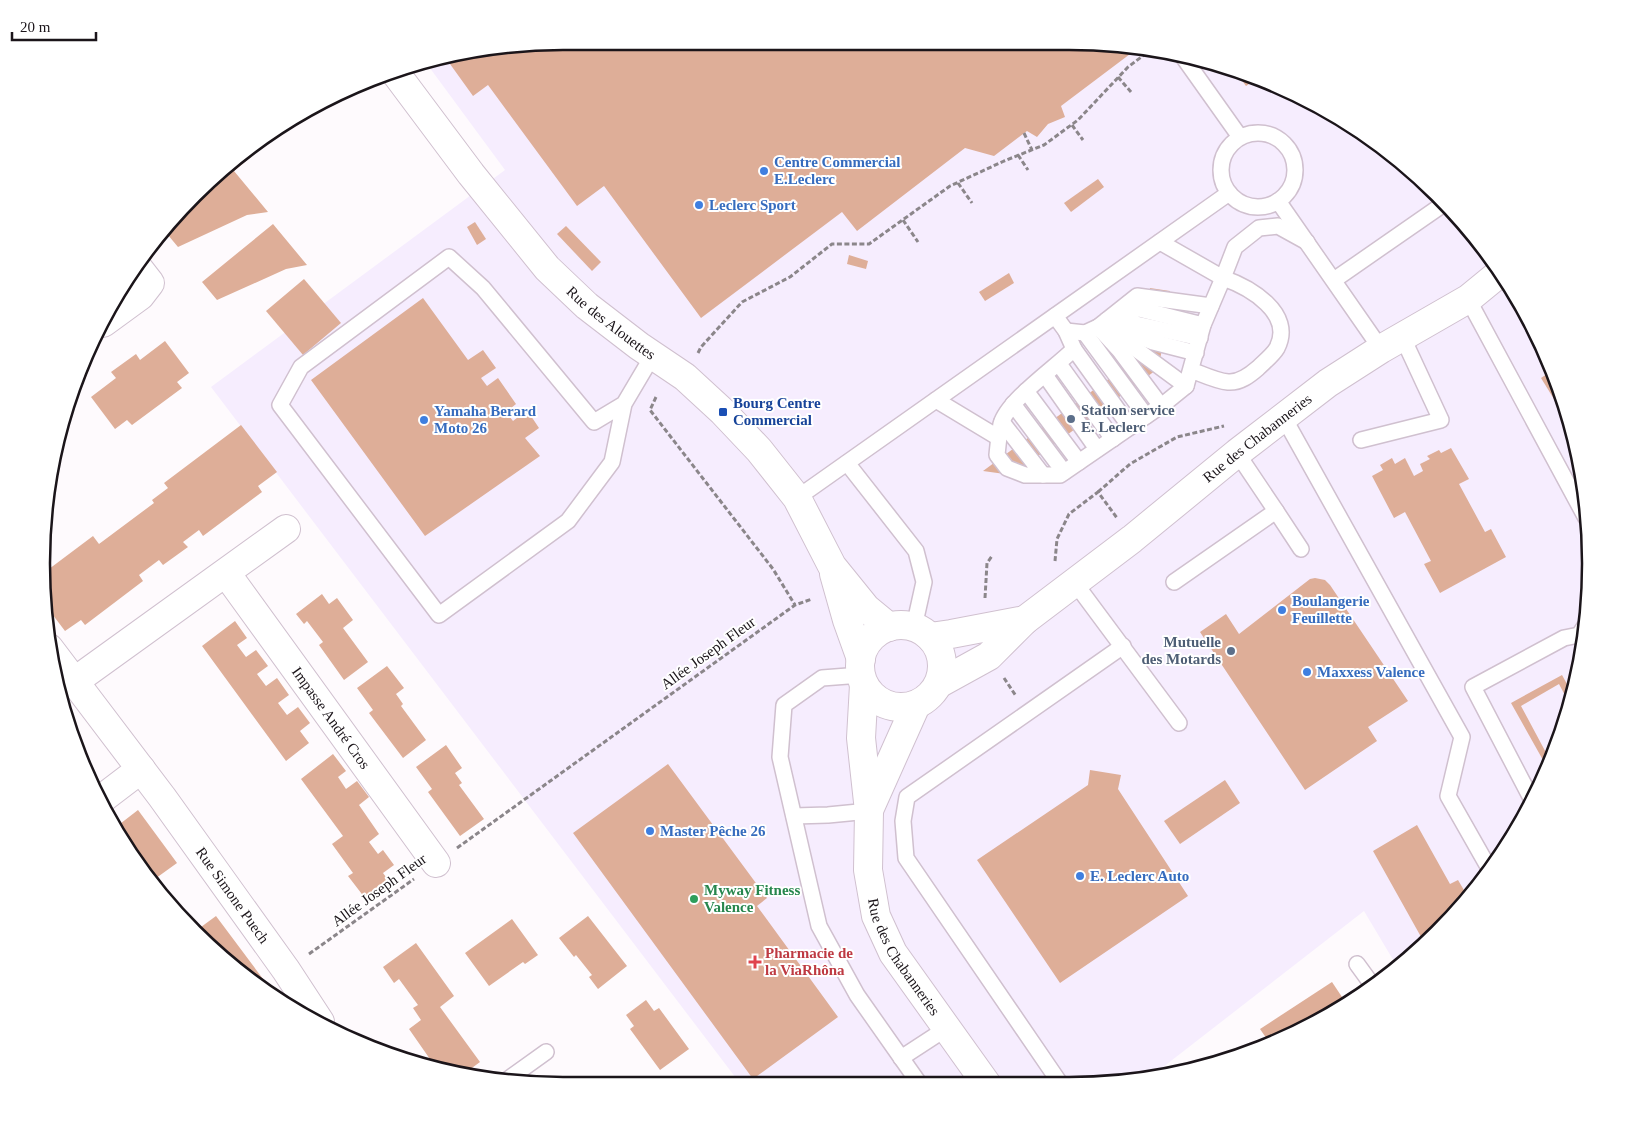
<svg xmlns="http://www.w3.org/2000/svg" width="1632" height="1127" font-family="Georgia,serif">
	<rect width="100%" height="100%" fill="#fefafd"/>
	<polygon fill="#f6edfe" points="564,41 1069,41 1170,51 1237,69 1329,111 1438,194 1503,274 1551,364 1581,462 1591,564 1581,666 1551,764 1503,854 1438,933 1398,968 1364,911 1149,1078 1069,1086 742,1086 211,387 505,170 424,60"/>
	<g fill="#deae98">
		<polygon points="563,41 1069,41 1138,48 1061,106 1065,117 1048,124 1037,137 1027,131 994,156 965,148 857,231 842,212 701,318 604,186 577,206 488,85 473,96 445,57"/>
		<polygon points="1233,68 1252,76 1255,80 1246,86"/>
		<polygon points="247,152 251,157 234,171 268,212 247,215 178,247 163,229 171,219 194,199 196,202 225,178 222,175"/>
		<polygon points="1098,179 1104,187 1071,212 1064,203"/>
		<polygon points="475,222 486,239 477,245 467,227"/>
		<polygon points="273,224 307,265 286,269 217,300 202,282"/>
		<polygon points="566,226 601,262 592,271 557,234"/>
		<polygon points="849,255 868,261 866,269 847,264"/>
		<polygon points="1009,273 1014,283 985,301 979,292"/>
		<polygon points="304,279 341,323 303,355 266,311"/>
		<polygon points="1150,288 1170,291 1159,368 1012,475 983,471 1140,356"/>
		<polygon points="423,298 468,360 483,350 496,368 481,378 487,386 498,378 516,404 506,412 513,421 527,410 539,428 525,438 540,456 425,536 311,380"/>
		<polygon points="165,341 189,373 177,382 182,388 132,425 127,420 115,429 91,397 116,378 111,372 136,354 140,360"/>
		<polygon points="1553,370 1569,422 1568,422 1541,378"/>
		<polygon points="241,425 277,472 258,486 262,492 203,536 199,530 183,542 188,547 163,565 159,560 139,575 143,581 85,625 81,620 65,631 43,602 43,582 49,578 45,572 93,536 99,544 154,503 152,500 168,488 164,483"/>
		<polygon points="1451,448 1469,479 1459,484 1485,532 1491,529 1506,557 1440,593 1424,564 1431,561 1405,512 1394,518 1372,476 1383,470 1380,465 1392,458 1395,464 1405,458 1414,476 1423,471 1420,464 1430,459 1427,456 1439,450 1441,453"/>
		<polygon points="1315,578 1325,580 1330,585 1408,701 1368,727 1377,741 1305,790 1200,632 1226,614 1239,634 1310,579"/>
		<polygon points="322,594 329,604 337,598 353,620 343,628 368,662 344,680 319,645 323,642 307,621 304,624 296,614"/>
		<polygon points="235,621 247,638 237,645 246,657 256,650 268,666 257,674 266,686 277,678 289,695 278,703 287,715 298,707 310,723 300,731 309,743 286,761 202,646"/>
		<polygon points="387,666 404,688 396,694 403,704 401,706 426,740 403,758 369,713 373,710 357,688"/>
		<polygon points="1562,675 1572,693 1569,703 1559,684 1521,706 1551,762 1548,769 1511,703"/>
		<polygon points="77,741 86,752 82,755 80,749"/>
		<polygon points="446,745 462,768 455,773 462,783 459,785 484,819 460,836 428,792 432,789 416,767"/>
		<polygon points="333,754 346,771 338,777 346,789 357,781 369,797 359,805 379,834 369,842 378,854 383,850 394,865 383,873 392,885 368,902 348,876 353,873 332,844 343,836 301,779"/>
		<polygon points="668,764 767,898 757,906 838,1017 753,1079 573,833"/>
		<polygon points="1090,770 1121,775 1118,789 1188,896 1060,983 977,860 1088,785"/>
		<polygon points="1225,780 1240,803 1180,844 1164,821"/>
		<polygon points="138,810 177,863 152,881 129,854 121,840 124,837 116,827"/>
		<polygon points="1417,825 1450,884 1458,880 1468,897 1438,933 1425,944 1373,851"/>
		<polygon points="216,916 266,983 261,987 205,941 209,938 201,927"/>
		<polygon points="588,916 627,966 598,989 589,977 592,975 576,955 574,957 559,938"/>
		<polygon points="512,919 538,955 525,964 523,962 489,986 465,953"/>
		<polygon points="416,943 454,996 440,1007 480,1062 461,1076 447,1071 442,1065 437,1068 432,1062 409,1029 421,1020 413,1008 418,1005 399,979 394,983 383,967"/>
		<polygon points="1332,982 1346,1003 1300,1032 1269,1042 1260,1029"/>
		<polygon points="646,1000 654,1011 659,1008 689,1049 660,1070 630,1029 634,1026 626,1015"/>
	</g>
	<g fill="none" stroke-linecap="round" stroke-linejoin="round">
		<g stroke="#d0c0cf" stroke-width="18">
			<g id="lane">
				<polyline points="1181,54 1240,137"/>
				<circle cx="1258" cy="170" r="37"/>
				<polyline points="1278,201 1381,349"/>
				<polyline points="1160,242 1223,278 1235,247 1259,228 1278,226 1307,242"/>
				<polyline points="1334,280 1445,203"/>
				<polyline points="1468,299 1586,518"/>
				<polyline points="1129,303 1139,309 1203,325"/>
				<polyline points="1122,313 1136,324 1200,338"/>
				<path d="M1055 316 1066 331 1074 349C1055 368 1008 400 1001 424 999 434 998 445 997 455L1007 468 1025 475H1060L1165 403 1186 386 1203 325 1223 278C1249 287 1295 313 1277 348 1273 355 1264 362 1258 368 1250 375 1240 383 1228 382 1216 381 1202 374 1191 370"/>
				<polyline points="1107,320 1133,347 1186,386"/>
				<polyline points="1120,321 1131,333 1153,342 1196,353"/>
				<polyline points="1098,327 1120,351 1161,406"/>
				<polyline points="1066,331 1085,333 1098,327 1137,296 1211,306"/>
				<polyline points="1085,333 1146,416"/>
				<polyline points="1074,349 1130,427"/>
				<polyline points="1059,364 1113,439"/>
				<polyline points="1045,375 1097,449"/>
				<polyline points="1026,391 1079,462"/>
				<polyline points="936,400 999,438"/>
				<polyline points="624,404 612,462 568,521 439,615 280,405 301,367 449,257 483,288 594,422 624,404 653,355"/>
				<polyline points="1013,404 1064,472"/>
				<polyline points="1284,418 1462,737 1448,796 1490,870"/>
				<polyline points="1002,422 1043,475"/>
				<polyline points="1361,440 1441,420 1402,336"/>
				<polyline points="847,463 916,551 924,582 914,627"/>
				<polyline points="797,498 1229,193"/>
				<polyline points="1276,511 1301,549"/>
				<polyline points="1174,582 1276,511 1237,453"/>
				<polyline points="1075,583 1179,723"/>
				<polyline points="861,675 822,678 784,705 780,757 819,926 857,995 921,1086"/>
				<polyline points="1532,800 1473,687 1564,638 1579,635 1585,626"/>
				<polyline points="794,816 828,815 869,811"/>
				<polyline points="1357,964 1373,986"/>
				<polyline points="901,1058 947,1028"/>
				<polyline points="507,1080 546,1052"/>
				<polyline points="1062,1086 906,858 903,821 907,797 1123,646"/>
			</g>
		</g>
		<g stroke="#d0c0cf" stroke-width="30">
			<g id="street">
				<path id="s1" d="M394 71 471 174 547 268 587 306 639 346 685 377 723 412 759 450 797 498 832 566 866 608 889 627"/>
				<polyline points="103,323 140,296 150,283 136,265"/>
				<path id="s2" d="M226 573 436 863"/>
				<polyline points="834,574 847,620 861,659"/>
				<path id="s3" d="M49 648 162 797 286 970 320 1022"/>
				<polyline points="75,681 286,529"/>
				<polyline points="99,801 141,769"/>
			</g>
		</g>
		<g stroke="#d0c0cf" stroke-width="30">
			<g id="secondary">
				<circle cx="901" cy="666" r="41"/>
				<polyline points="930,637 951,634 1025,620"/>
				<path id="s4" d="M940 683 989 656 1025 620 1132 539 1237 453 1328 383 1381 349 1468 299 1501 272"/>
				<path id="s5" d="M864 685 861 738 869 811 868 870 876 916 893 953 988 1086"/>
				<polyline points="869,810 916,705"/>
			</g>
		</g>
		<g stroke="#8b868a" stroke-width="3" stroke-dasharray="5 2.5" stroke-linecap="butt">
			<polyline points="1118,77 1131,92"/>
			<polyline points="1072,125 1083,140"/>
			<polyline points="1024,133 1032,150"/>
			<polyline points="1018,155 1028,170"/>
			<polyline points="958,183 972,203"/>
			<polyline points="903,220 918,242"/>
			<polyline points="698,353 701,347 742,302 790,277 832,244 869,244 950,186 1004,161 1044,145 1078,120 1128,67 1152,49"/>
			<polyline points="656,397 650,410 773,569 795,605"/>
			<polyline points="1098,492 1130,464 1177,437 1224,426"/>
			<polyline points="1055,561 1057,539 1069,514 1098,492 1117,518"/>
			<polyline points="985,598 987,563 992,556"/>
			<polyline points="1004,678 1016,696"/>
			<polyline points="457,848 795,605 812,599"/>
			<polyline points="309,954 414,879"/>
		</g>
		<use href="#lane" stroke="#fff" stroke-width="15"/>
		<use href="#street" stroke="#fff" stroke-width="28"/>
		<use href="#secondary" stroke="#fff" stroke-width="28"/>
	</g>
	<g fill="#3f7fe0" stroke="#fff" stroke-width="2">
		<circle cx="764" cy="171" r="5"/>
		<circle cx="699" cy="205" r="5"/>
		<circle cx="424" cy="420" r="5"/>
		<circle cx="1282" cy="610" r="5"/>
		<circle cx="1307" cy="672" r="5"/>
		<circle cx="650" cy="831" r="5"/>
		<circle cx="1080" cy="876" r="5"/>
	</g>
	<rect fill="#1a4fb4" stroke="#fff" stroke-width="2" x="718" y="407" width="10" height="10" rx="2.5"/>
	<g fill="#5c6f8a" stroke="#fff" stroke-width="2">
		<circle cx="1071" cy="419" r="5"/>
		<circle cx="1231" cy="651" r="5"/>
	</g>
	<circle fill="#2e9e5b" stroke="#fff" stroke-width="2" cx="694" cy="899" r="5"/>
	<path fill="#e0444e" stroke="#fff" stroke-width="2" d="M752.5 954.5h5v5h5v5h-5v5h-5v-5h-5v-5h5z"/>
	<g text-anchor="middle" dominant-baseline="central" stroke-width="4" stroke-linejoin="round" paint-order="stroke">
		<g font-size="15" font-weight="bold" fill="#366cbe" stroke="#fff" text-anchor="start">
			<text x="774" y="162">Centre Commercial<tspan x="774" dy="17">E.Leclerc</tspan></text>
			<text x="709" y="205">Leclerc Sport</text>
			<text x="434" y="411">Yamaha Berard<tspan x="434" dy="17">Moto 26</tspan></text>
			<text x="1292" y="601">Boulangerie<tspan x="1292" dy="17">Feuillette</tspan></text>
			<text x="1317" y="672">Maxxess Valence</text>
			<text x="660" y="831">Master Pêche 26</text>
			<text x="1090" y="876">E. Leclerc Auto</text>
		</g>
		<g font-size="15" fill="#1b151a" stroke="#fff">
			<text stroke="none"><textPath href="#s1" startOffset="334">Rue des Alouettes</textPath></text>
			<text stroke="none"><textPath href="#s4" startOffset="402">Rue des Chabanneries</textPath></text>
			<text transform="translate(708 653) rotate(-36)">Allée Joseph Fleur</text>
			<text stroke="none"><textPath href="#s2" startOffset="179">Impasse André Cros</textPath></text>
			<text transform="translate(379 890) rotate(-36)">Allée Joseph Fleur</text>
			<text stroke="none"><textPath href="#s3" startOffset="308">Rue Simone Puech</textPath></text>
			<text stroke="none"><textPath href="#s5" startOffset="281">Rue des Chabanneries</textPath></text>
		</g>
		<g font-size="15" font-weight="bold" fill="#164399" stroke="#fff" text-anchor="start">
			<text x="733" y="403">Bourg Centre<tspan x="733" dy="17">Commercial</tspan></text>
		</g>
		<g font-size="15" font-weight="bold" fill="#4e5e75" stroke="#fff" text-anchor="start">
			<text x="1081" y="410">Station service<tspan x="1081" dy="17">E. Leclerc</tspan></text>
			<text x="1221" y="642" text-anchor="end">Mutuelle<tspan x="1221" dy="17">des Motards</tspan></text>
		</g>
		<g font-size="15" font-weight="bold" fill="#27864d" stroke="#fff" text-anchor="start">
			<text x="704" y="890">Myway Fitness<tspan x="704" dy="17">Valence</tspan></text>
		</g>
		<g font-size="15" font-weight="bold" fill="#be3a42" stroke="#fff" text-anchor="start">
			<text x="765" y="953">Pharmacie de<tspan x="765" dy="17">la ViaRhôna</tspan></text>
		</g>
	</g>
	<path d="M0 0H1632V1127H0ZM563 50H1069A513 513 0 0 1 1582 563V564A513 513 0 0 1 1069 1077H563A513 513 0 0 1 50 564V563A513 513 0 0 1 563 50Z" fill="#fff" fill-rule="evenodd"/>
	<path fill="none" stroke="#1b151a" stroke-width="2.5" d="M563 50H1069A513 513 0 0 1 1582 563V564A513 513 0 0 1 1069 1077H563A513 513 0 0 1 50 564V563A513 513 0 0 1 563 50Z"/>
	<path d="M12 32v8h84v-8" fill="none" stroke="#1b151a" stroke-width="2.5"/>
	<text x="20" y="32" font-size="15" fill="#1b151a" stroke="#ffffff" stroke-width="4" paint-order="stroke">20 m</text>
</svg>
